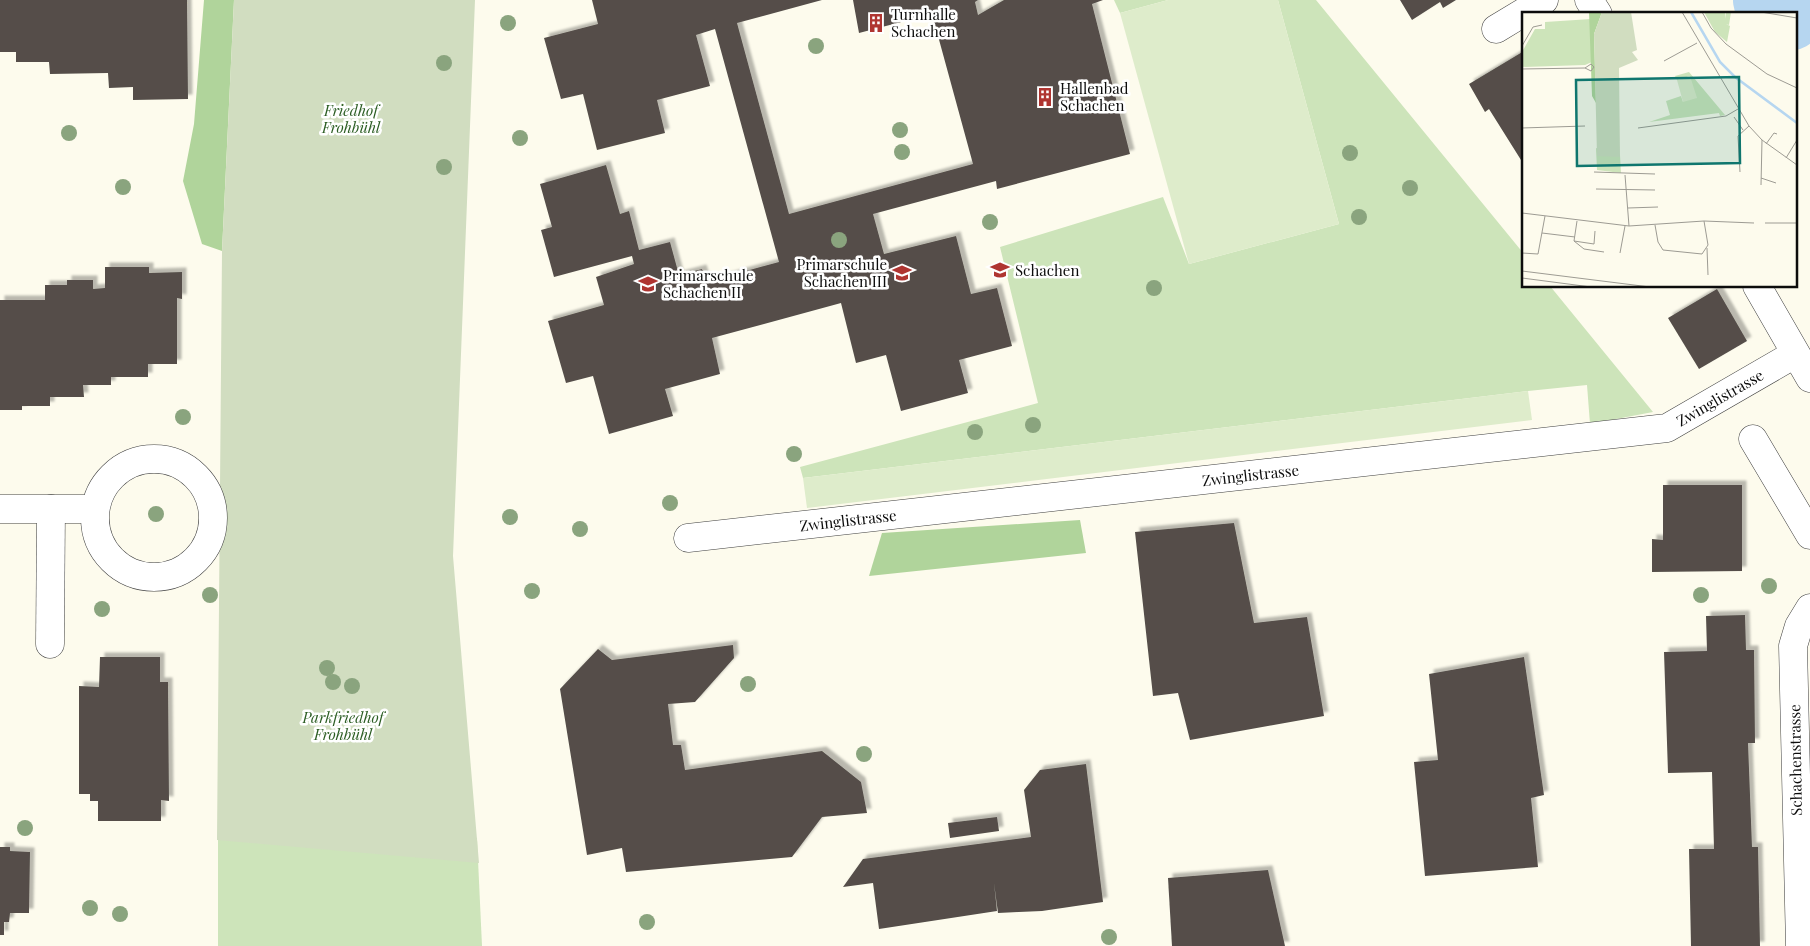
<svg xmlns="http://www.w3.org/2000/svg" width="1810" height="946" font-family="'Playfair Display',serif">
	<defs>
		<filter id="shadow"><feDropShadow dx="4.5" dy="-4.5" stdDeviation="1" flood-color="#0004"/></filter>
	</defs>
	<rect width="100%" height="100%" fill="#fdfbed"/>
	<g fill="#cde4ba">
		<polygon points="1114,0 1168,0 1120,13"/>
		<polygon points="1278,0 1316,0 1524,254 1524,286 1550,286 1653,412 1590,424 1587,385 1528,391 803,478 800,467 1038,403 1000,247 1163,197 1189,264 1339,224"/>
		<polygon points="218,751 477,838 482,946 218,946"/>
	</g>
	<g fill="#b0d49b">
		<polygon points="204,0 234,0 222,251 202,244 183,181 194,124"/>
		<polygon points="1080,520 1086,553 869,576 882,533"/>
	</g>
	<polygon fill="#d1ddc0" points="234,0 475,0 453,556 479,863 217,840 222,251"/>
	<g fill="#deeccb">
		<polygon points="1168,0 1278,0 1339,224 1189,264 1120,13"/>
		<polygon points="1528,391 1532,420 807,508 803,478"/>
	</g>
	<g fill="none" stroke-linecap="round" stroke-linejoin="round">
		<polyline stroke="#b6d6f0" stroke-width="74" points="1770,0 1788,14"/>
	</g>
	<g fill="#544e49" filter="url(#shadow)">
		<polygon points="0,0 187,0 188,99 133,100 133,87 109,88 108,73 50,74 49,62 16,62 16,52 0,52"/>
		<polygon points="592,0 822,0 737,23 789,214 973,164 932,14 859,33 853,0 978,0 975,2 978,15 1004,0 1103,0 1092,4 1130,154 997,189 996,181 873,214 884,254 956,236 971,294 997,288 1012,346 959,360 968,393 901,411 886,355 856,363 841,303 712,338 720,374 665,389 673,416 609,434 593,376 566,383 548,321 604,305 596,277 634,264 632,256 554,277 541,230 552,227 540,184 606,165 620,214 629,211 639,250 670,242 679,275 702,269 706,282 779,262 715,29 696,35 710,86 657,100 665,133 597,150 583,94 561,99 544,38 598,24"/>
		<polygon points="1400,0 1456,0 1443,8 1440,2 1412,20"/>
		<polygon points="1524,51 1524,158 1521,160 1489,109 1485,112 1469,84"/>
		<polygon points="105,267 149,267 149,273 182,272 182,299 177,298 177,364 148,364 148,377 111,377 111,385 83,385 84,397 50,397 50,406 22,406 22,410 0,410 0,300 45,300 45,285 67,285 67,280 93,280 93,289 105,288"/>
		<polygon points="1717,289 1747,341 1699,369 1668,318"/>
		<polygon points="1663,485 1742,485 1742,571 1652,572 1652,539 1663,540"/>
		<polygon points="1234,523 1254,623 1307,617 1324,716 1190,740 1178,693 1153,696 1135,532"/>
		<polygon points="1745,615 1746,650 1754,650 1755,743 1748,743 1752,847 1758,847 1760,946 1691,946 1689,849 1714,849 1712,772 1668,773 1664,652 1707,651 1706,616"/>
		<polygon points="733,645 734,658 695,702 668,704 673,745 681,745 685,770 822,751 861,782 867,813 822,817 792,857 626,872 622,848 587,855 560,689 598,649 612,660"/>
		<polygon points="100,657 160,657 160,682 168,682 169,801 161,800 161,821 98,821 98,801 90,801 90,794 79,794 79,686 99,687"/>
		<polygon points="1524,657 1544,795 1531,798 1538,867 1425,876 1414,762 1438,760 1429,674"/>
		<polygon points="1086,764 1103,902 1042,911 998,913 994,883 997,911 879,929 873,883 843,887 863,859 1031,837 1024,790 1040,770"/>
		<polygon points="997,817 999,831 950,838 948,823"/>
		<polygon points="0,847 10,847 10,851 30,852 29,913 10,913 9,922 4,922 4,935 0,935"/>
		<polygon points="1268,870 1285,946 1172,946 1168,878"/>
	</g>
	<g fill="none" stroke-linecap="round" stroke-linejoin="round">
		<g stroke="#3f3f3f" stroke-width="29">
			<g id="minor">
				<polyline points="1589,0 1598,14"/>
				<polyline points="1496,29 1544,0"/>
				<polyline points="1757,286 1810,378"/>
				<polyline points="1753,439 1810,535"/>
				<circle cx="154" cy="518" r="59"/>
				<polyline points="0,509 95,509"/>
				<path id="s1" d="M688 538 1667 428 1795 354"/>
				<polyline points="50,644 51,509"/>
				<polyline points="1800,946 1793,646 1799,626 1810,608"/>
			</g>
		</g>
		<use href="#minor" stroke="#fff" stroke-width="28"/>
	</g>
	<g fill="#8aa47e">
		<circle cx="508" cy="23" r="8"/>
		<circle cx="816" cy="46" r="8"/>
		<circle cx="444" cy="63" r="8"/>
		<circle cx="900" cy="130" r="8"/>
		<circle cx="69" cy="133" r="8"/>
		<circle cx="520" cy="138" r="8"/>
		<circle cx="902" cy="152" r="8"/>
		<circle cx="1350" cy="153" r="8"/>
		<circle cx="444" cy="167" r="8"/>
		<circle cx="123" cy="187" r="8"/>
		<circle cx="1410" cy="188" r="8"/>
		<circle cx="1359" cy="217" r="8"/>
		<circle cx="990" cy="222" r="8"/>
		<circle cx="839" cy="240" r="8"/>
		<circle cx="1154" cy="288" r="8"/>
		<circle cx="183" cy="417" r="8"/>
		<circle cx="1033" cy="425" r="8"/>
		<circle cx="975" cy="432" r="8"/>
		<circle cx="794" cy="454" r="8"/>
		<circle cx="670" cy="503" r="8"/>
		<circle cx="156" cy="514" r="8"/>
		<circle cx="510" cy="517" r="8"/>
		<circle cx="580" cy="529" r="8"/>
		<circle cx="1769" cy="586" r="8"/>
		<circle cx="532" cy="591" r="8"/>
		<circle cx="210" cy="595" r="8"/>
		<circle cx="1701" cy="595" r="8"/>
		<circle cx="102" cy="609" r="8"/>
		<circle cx="327" cy="668" r="8"/>
		<circle cx="333" cy="682" r="8"/>
		<circle cx="748" cy="684" r="8"/>
		<circle cx="352" cy="686" r="8"/>
		<circle cx="864" cy="754" r="8"/>
		<circle cx="25" cy="828" r="8"/>
		<circle cx="90" cy="908" r="8"/>
		<circle cx="120" cy="914" r="8"/>
		<circle cx="647" cy="922" r="8"/>
		<circle cx="1109" cy="937" r="8"/>
	</g>
	<defs>
		<g id="building-bare" transform="scale(1.5)"><path d="M-4-6H4V6H1V3H-1V6H-4ZM-2.5-4.3h1.7v1.8h-1.7ZM.8-4.3h1.7v1.8H.8ZM-2.5-1h1.7V.8h-1.7ZM.8-1h1.7V.8H.8Z" fill="#af3531" stroke="#fff" stroke-width="2.5" paint-order="stroke"/></g>
		<g id="school-bare" transform="scale(1.5)"><path d="M0-5L7-2L0 1L-7-2ZM-4 1L0 2.5L4 1V4Q0 6-4 4Z" fill="#af3531" stroke="#fff" stroke-width="2.5" paint-order="stroke"/></g>
	</defs>
	<g fill-rule="evenodd">
		<use href="#building-bare" x="876" y="23"/>
		<use href="#building-bare" x="1045" y="97"/>
		<use href="#school-bare" x="1000" y="270"/>
		<use href="#school-bare" x="902" y="273"/>
		<use href="#school-bare" x="648" y="284"/>
	</g>
	<g text-anchor="middle" dominant-baseline="central" stroke-width="5" stroke-linejoin="round" paint-order="stroke">
		<g font-size="15" fill="#0c0c0c" stroke="#fff" text-anchor="start">
			<text x="891" y="14">Turnhalle<tspan x="891" dy="17">Schachen</tspan></text>
			<text x="1060" y="88">Hallenbad<tspan x="1060" dy="17">Schachen</tspan></text>
			<text x="887" y="264" text-anchor="end">Primarschule<tspan x="887" dy="17">Schachen III</tspan></text>
			<text x="1015" y="270">Schachen</text>
			<text x="663" y="275">Primarschule<tspan x="663" dy="17">Schachen II</tspan></text>
		</g>
		<g font-size="15" font-style="italic" fill="#2b5d23" stroke="#fff">
			<text x="351" y="110">Friedhof<tspan x="351" dy="17">Frohbühl</tspan></text>
			<text x="343" y="717">Parkfriedhof<tspan x="343" dy="17">Frohbühl</tspan></text>
		</g>
		<g font-size="15" fill="#0c0c0c" stroke="#fff">
			<text stroke="none"><textPath href="#s1" startOffset="1046">Zwinglistrasse</textPath></text>
			<text stroke="none"><textPath href="#s1" startOffset="566">Zwinglistrasse</textPath></text>
			<text stroke="none"><textPath href="#s1" startOffset="161">Zwinglistrasse</textPath></text>
			<text transform="translate(1795 760) rotate(-91)">Schachenstrasse</text>
		</g>
	</g>
	<g transform="translate(1522 12)">
		<rect width="275" height="275" fill="#fdfbed"/>
		<path d="M182 0H203V7L204 0H209L207 13 204 12 208 14 205 30 193 20ZM69 7 70 50 63 53 0 55V40L13 17H23V10ZM167 60 203 103 198 104 197 101 127 110 148 103 144 89 159 84 161 90 168 64 155 68 153 64ZM74 136 98 143 99 161 75 158Z" fill="#cde4ba"/>
		<path d="M67 0H80L72 22 74 91 70 84Z" fill="#b0d49b"/>
		<path d="M80 0H109L115 38 110 40 116 48 97 56 98 145 75 144 72 22Z" fill="#d1ddc0"/>
		<path d="M168 64 175 86 161 90 155 68Z" fill="#deeccb"/>
		<path fill="none" stroke="#b6d6f0" stroke-width="2.5" d="M169 0 198 50 213 65 275 111"/>
		<path fill="none" stroke="#9d9b93" stroke-width="1" d="M160 0 227 114 240 128 275 153M180 0 189 16 204 32 245 62 275 76M239 0 275 6M0 34 11 15 20 13M142 49 175 31M0 57 63 56 69 52 72 55 69 59 63 56M212 105 221 118M0 116 63 114M116 116 204 104 216 97M244 132 252 121 255 122M264 146 275 128M72 160 133 162M218 160 216 124 227 114M103 163 107 214M239 166 254 171M239 173 240 128M74 177 133 178M106 196 136 195M0 201 107 214 182 209 232 211M55 209 52 229 62 237 82 240M243 211H275M133 213 136 230 141 238 180 242 186 233 182 209M20 221 53 225M52 229 72 232 73 219M185 236 186 263M0 241 16 242 23 204M98 241 103 214M0 259 128 275M0 266 69 275"/>
		<path fill="#0f766e" fill-opacity="0.15" stroke="#0f766e" stroke-width="2.5" d="M217 65 218 151 55 154 54 68Z"/>
		<rect width="275" height="275" fill="none" stroke="#0c0c0c" stroke-width="2.5"/>
	</g>
</svg>
